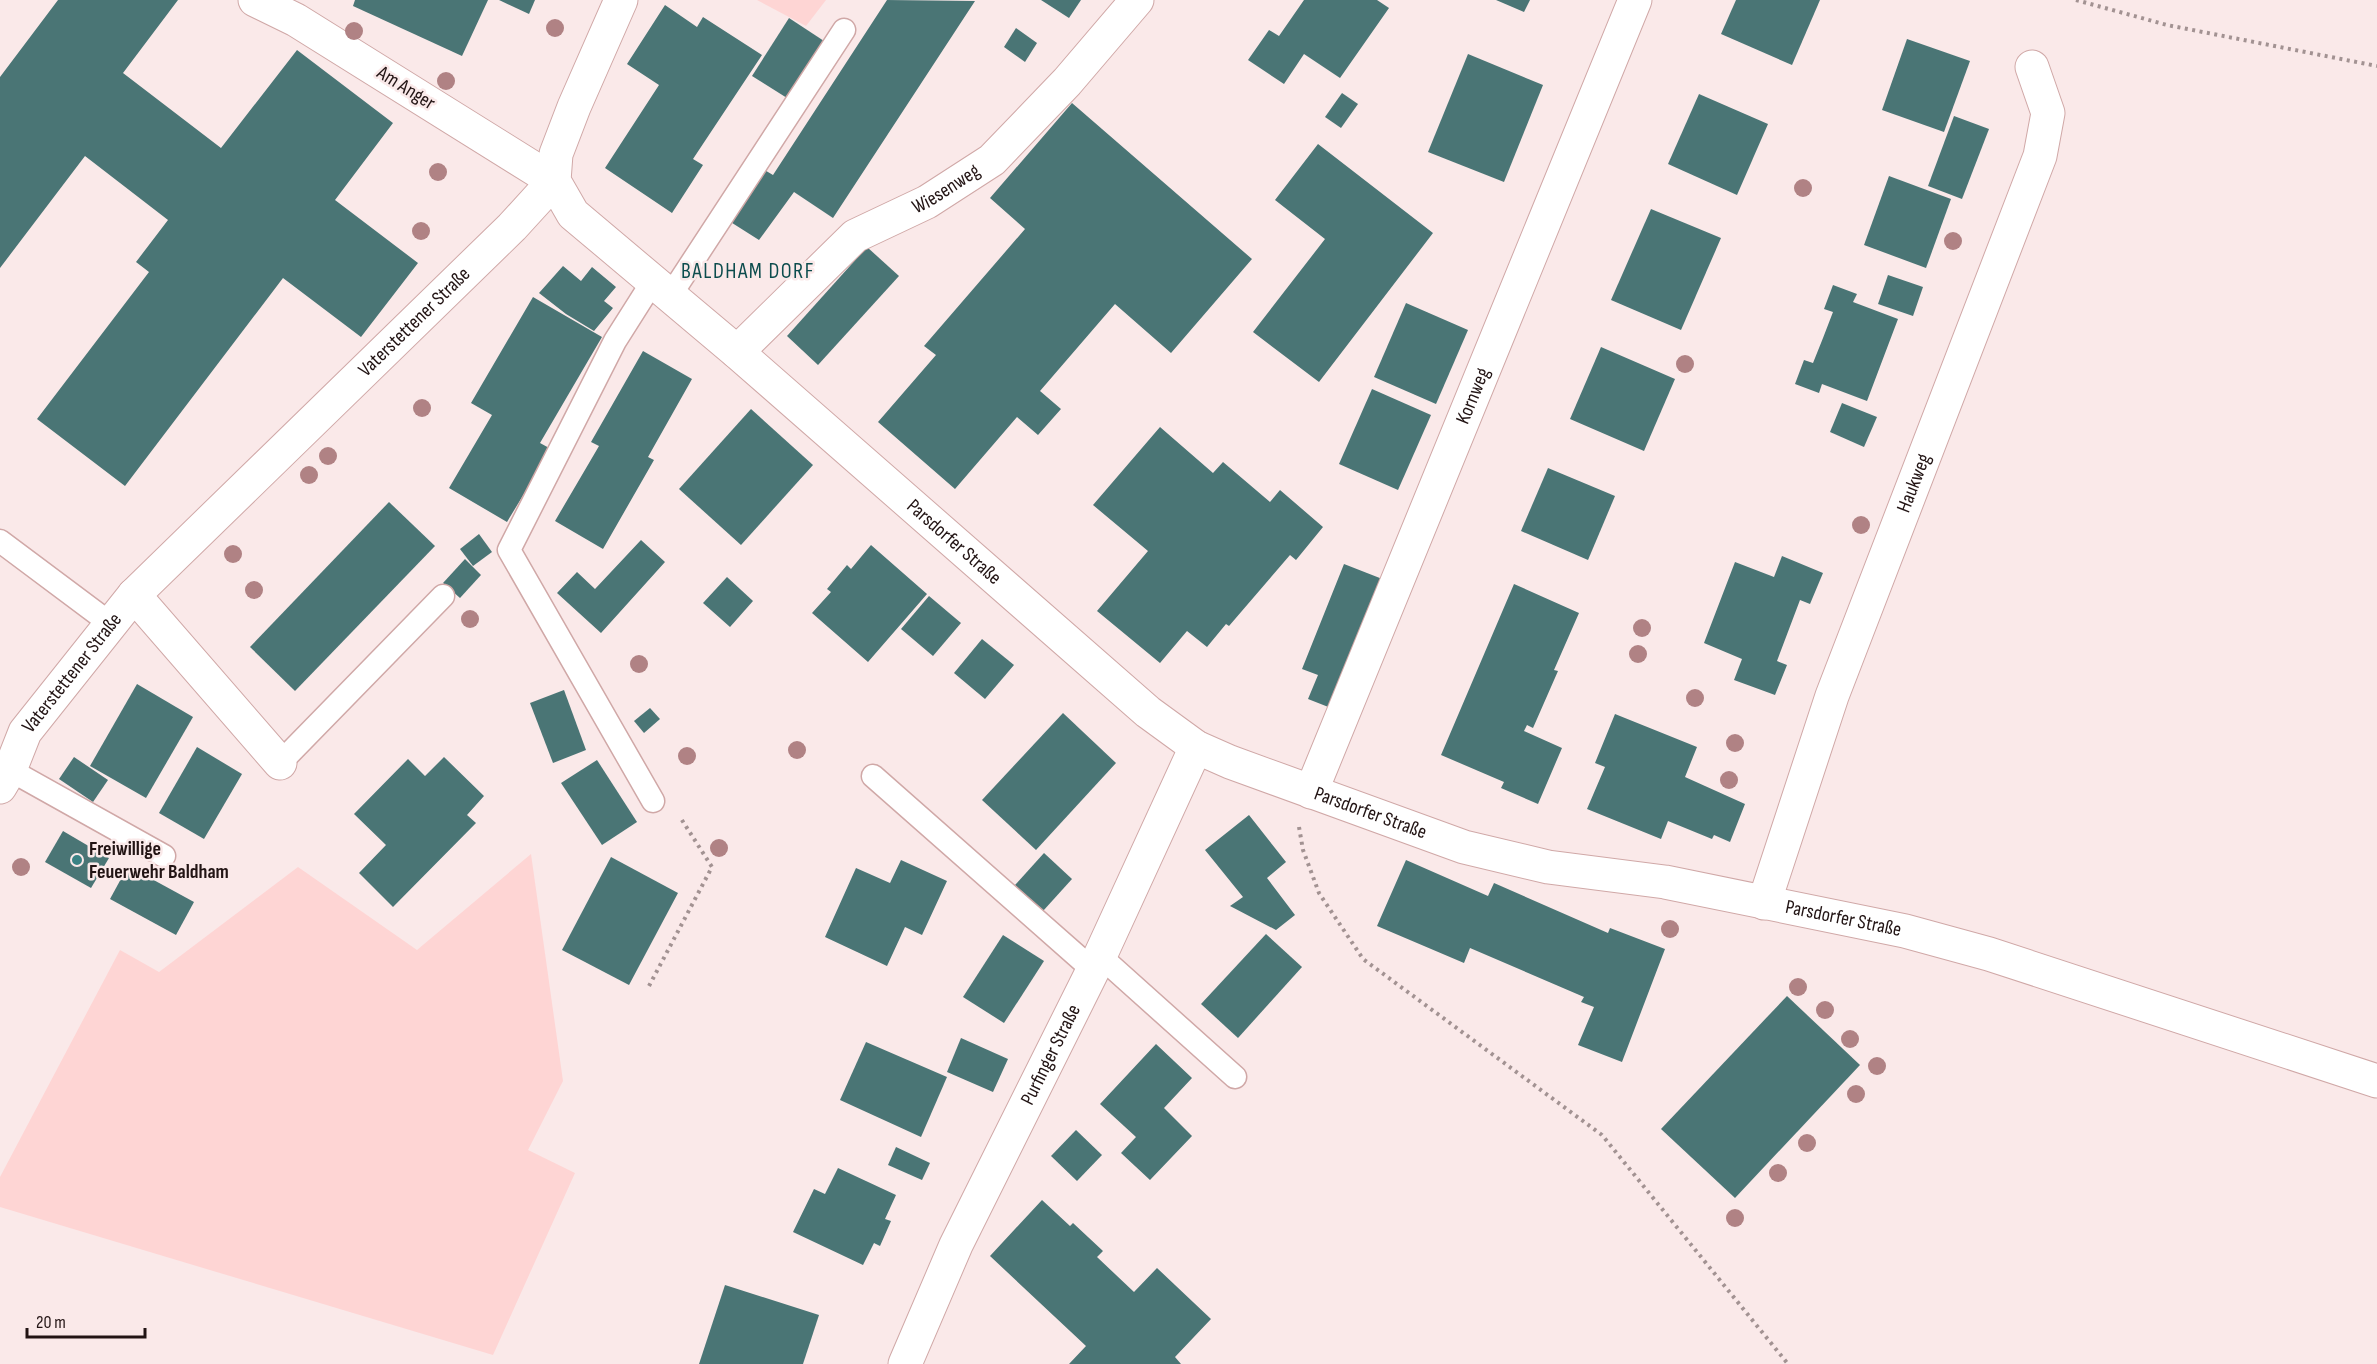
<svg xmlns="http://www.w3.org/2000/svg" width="2377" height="1364" font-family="'Sofia Sans Condensed',sans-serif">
	<rect width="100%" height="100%" fill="#fae9e9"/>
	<g fill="#fed5d4">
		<polygon points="757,0 826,0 806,26"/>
		<polygon points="531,854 563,1081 528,1150 575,1173 493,1355 0,1207 0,1177 120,950 159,972 298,867 417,950"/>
	</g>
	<g fill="#4a7575">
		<polygon points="58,0 178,0 123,73 221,148 297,50 393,123 335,200 418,263 361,337 283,278 125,486 37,419 149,272 136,262 168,220 85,156 0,268 0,77"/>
		<polygon points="355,0 488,0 462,56 353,6"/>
		<polygon points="499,0 535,0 529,14"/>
		<polygon points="887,0 975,1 833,218 794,192 759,240 729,221 761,168 773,175"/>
		<polygon points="1041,0 1081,0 1069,18"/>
		<polygon points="1304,0 1377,0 1389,8 1340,78 1304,54 1284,84 1248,60 1269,30 1279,36"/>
		<polygon points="1496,0 1530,0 1524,12"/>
		<polygon points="1736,0 1820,0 1792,65 1721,34"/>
		<polygon points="665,5 697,27 703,17 762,55 693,159 703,165 672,213 605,168 659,85 627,64"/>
		<polygon points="789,18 824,41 787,98 752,76"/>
		<polygon points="1016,28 1037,43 1025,62 1004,47"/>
		<polygon points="1907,39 1970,61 1944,132 1882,110"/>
		<polygon points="1468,54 1543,85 1504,182 1428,152"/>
		<polygon points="1342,93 1358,104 1341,128 1325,117"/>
		<polygon points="1699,94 1768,124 1737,195 1668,164"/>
		<polygon points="1072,103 1252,259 1171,353 1115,304 1040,391 1061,409 1038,435 1017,417 955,489 878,422 936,355 924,346 1025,229 990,198"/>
		<polygon points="1954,116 1989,129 1962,199 1928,186"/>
		<polygon points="1318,144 1433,233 1319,382 1253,332 1325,239 1275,200"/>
		<polygon points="1889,176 1951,199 1926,268 1864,245"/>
		<polygon points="1651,209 1721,238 1681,330 1611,300"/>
		<polygon points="867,247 899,276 818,365 787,336"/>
		<polygon points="563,266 581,281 592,267 616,287 604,301 613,308 594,331 566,314 539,293"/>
		<polygon points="1888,275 1923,287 1913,316 1878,304"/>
		<polygon points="1833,285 1857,294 1853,302 1898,319 1867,401 1822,384 1819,393 1795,384 1804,360 1813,363 1823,338 1833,312 1824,309"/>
		<polygon points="533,297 602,337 540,443 551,449 507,522 449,488 492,415 471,403"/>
		<polygon points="1406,303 1468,330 1436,404 1374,377"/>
		<polygon points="1601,347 1675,379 1644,451 1570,419"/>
		<polygon points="643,351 692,379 648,457 654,460 603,549 555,521 599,446 591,442"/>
		<polygon points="1372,389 1431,415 1398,490 1339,464"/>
		<polygon points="1842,403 1877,417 1864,447 1830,432"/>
		<polygon points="751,409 813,465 741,545 679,489"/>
		<polygon points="1160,427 1213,473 1223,462 1270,502 1280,490 1323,527 1296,560 1290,555 1229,626 1226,624 1207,647 1187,631 1160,663 1097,611 1148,551 1093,505"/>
		<polygon points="1548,468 1615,496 1588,560 1521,531"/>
		<polygon points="389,502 435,546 295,691 250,647"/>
		<polygon points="479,534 492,552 473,566 460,549"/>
		<polygon points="641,540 665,562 601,633 557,593 577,572 595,589"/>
		<polygon points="871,545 927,594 868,662 812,613 831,592 827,589 847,565 851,569"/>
		<polygon points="1782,556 1823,573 1810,604 1800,600 1777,661 1787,665 1775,695 1734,680 1742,659 1704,643 1735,562 1774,577"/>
		<polygon points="465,559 481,575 460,598 443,583"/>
		<polygon points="1344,564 1390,582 1336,710 1308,699 1318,675 1302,669"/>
		<polygon points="727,577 753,601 730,627 703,603"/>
		<polygon points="1514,584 1579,613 1554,670 1558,671 1533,728 1527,725 1524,731 1562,748 1538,804 1501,788 1504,782 1441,755"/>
		<polygon points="929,596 961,623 933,656 901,629"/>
		<polygon points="982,639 1014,665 985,699 954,673"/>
		<polygon points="137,684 193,717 146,798 90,766"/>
		<polygon points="564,690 586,750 553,763 530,703"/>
		<polygon points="650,708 660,719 644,733 634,721"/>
		<polygon points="1063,713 1116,763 1036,850 982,800"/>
		<polygon points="1615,714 1697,747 1685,777 1745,804 1730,842 1714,835 1712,839 1668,821 1661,839 1587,809 1605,767 1595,763"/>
		<polygon points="197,747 242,774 204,839 159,813"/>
		<polygon points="74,757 108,780 93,802 59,779"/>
		<polygon points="444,757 484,796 467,815 476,823 393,907 359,873 386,845 354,814 408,759 425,776"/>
		<polygon points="597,760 637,822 602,845 561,783"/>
		<polygon points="1249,815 1286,862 1267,878 1295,915 1276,930 1230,906 1243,897 1205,850"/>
		<polygon points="63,831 109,858 91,888 45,862"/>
		<polygon points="1044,853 1072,879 1043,911 1015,885"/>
		<polygon points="611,857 678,893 629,985 562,950"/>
		<polygon points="901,860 947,881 922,935 905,927 887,966 825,937 856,868 890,883"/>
		<polygon points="1406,860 1488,896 1494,883 1608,933 1610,928 1665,949 1622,1062 1578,1045 1594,1007 1581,1002 1584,997 1470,948 1464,963 1377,926"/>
		<polygon points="128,866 194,902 176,935 110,899"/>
		<polygon points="1266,934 1302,967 1238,1038 1201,1004"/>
		<polygon points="1003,935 1044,961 1004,1023 963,997"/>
		<polygon points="1787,996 1860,1065 1735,1198 1661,1129"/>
		<polygon points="961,1038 1008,1059 993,1092 947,1072"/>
		<polygon points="866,1042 947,1077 921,1137 840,1100"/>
		<polygon points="1156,1044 1192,1078 1164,1108 1192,1136 1150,1180 1121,1153 1136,1137 1100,1104"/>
		<polygon points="1076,1130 1102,1155 1077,1181 1051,1156"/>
		<polygon points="896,1147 930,1163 922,1180 888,1165"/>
		<polygon points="838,1168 896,1195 885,1219 891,1221 880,1246 874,1243 863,1265 793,1232 814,1189 825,1194"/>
		<polygon points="1042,1200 1070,1226 1073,1223 1103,1251 1097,1257 1134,1292 1157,1268 1211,1319 1175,1357 1181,1364 1069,1364 1086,1346 990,1256"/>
		<polygon points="725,1285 819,1315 803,1364 699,1364"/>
	</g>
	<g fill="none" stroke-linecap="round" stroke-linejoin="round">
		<g stroke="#d0a8a7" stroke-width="25">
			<g id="lane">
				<polyline points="670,296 844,30"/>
				<polyline points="0,541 111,624"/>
				<polyline points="280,763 443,596"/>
				<polyline points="10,770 164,856"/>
				<polyline points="873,776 1093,970"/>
				<polyline points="653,801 509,550 615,341 653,281"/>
				<polyline points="1100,956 1235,1077"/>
			</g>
		</g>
		<g stroke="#d0a8a7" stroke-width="35">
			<g id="street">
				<path id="s1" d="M737 352 855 236 927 202 992 160 1067 82 1137 0"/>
				<polyline points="134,595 280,763"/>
				<path id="s2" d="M0 787 10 770 25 732 134 595 512 227 554 181 296 20 255 0"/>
				<path id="s3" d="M1311 792 1635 0"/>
				<path id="s4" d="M1764 903 1832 696 2040 156 2048 113 2032 67"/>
				<path id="s5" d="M905 1364 956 1245 1100 956 1196 747"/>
			</g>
		</g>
		<g stroke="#d0a8a7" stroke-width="35">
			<g id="secondary">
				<path id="s6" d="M621 0 574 107 556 154 554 181 573 214 737 352 1148 712 1196 747 1230 762 1464 847 1548 867 1665 882 1905 931 1989 954 2377 1081"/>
			</g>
		</g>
		<g stroke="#a29292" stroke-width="4" stroke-dasharray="3 4.5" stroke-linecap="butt">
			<polyline points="2076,0 2167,25 2377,66"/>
			<polyline points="1299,827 1303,850 1319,893 1363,959 1602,1135 1788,1364"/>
			<polyline points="649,986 712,867 680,817"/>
		</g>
		<use href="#lane" stroke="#fff" stroke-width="22"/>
		<use href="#street" stroke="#fff" stroke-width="33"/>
		<use href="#secondary" stroke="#fff" stroke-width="33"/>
	</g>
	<g fill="#b08284">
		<circle cx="555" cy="28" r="9"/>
		<circle cx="354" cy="31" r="9"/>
		<circle cx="446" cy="81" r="9"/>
		<circle cx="438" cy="172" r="9"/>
		<circle cx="1803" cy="188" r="9"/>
		<circle cx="421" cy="231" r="9"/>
		<circle cx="1953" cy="241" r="9"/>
		<circle cx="1685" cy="364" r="9"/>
		<circle cx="422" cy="408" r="9"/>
		<circle cx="328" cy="456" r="9"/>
		<circle cx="309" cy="475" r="9"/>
		<circle cx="1861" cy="525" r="9"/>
		<circle cx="233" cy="554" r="9"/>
		<circle cx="254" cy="590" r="9"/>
		<circle cx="470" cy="619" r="9"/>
		<circle cx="1642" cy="628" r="9"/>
		<circle cx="1638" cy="654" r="9"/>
		<circle cx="639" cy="664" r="9"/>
		<circle cx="1695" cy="698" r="9"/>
		<circle cx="1735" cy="743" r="9"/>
		<circle cx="797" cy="750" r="9"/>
		<circle cx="687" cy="756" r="9"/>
		<circle cx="1729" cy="780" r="9"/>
		<circle cx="719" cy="848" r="9"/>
		<circle cx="21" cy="867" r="9"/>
		<circle cx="1670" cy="929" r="9"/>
		<circle cx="1798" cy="987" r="9"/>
		<circle cx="1825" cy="1010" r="9"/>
		<circle cx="1850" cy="1039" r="9"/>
		<circle cx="1877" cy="1066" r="9"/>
		<circle cx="1856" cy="1094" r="9"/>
		<circle cx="1807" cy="1143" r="9"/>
		<circle cx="1778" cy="1173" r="9"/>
		<circle cx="1735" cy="1218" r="9"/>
	</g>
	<circle fill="#3a8284" stroke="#fae9e9" stroke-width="2" cx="77" cy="860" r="6"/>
	<g text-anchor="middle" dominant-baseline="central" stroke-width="5" stroke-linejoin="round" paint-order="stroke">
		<g font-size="20" fill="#221414" stroke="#fae9e9">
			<text transform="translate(406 88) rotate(32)">Am Anger</text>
			<text stroke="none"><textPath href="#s1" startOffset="268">Wiesenweg</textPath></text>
			<text stroke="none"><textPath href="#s2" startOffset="627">Vaterstettener Straße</textPath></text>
			<text stroke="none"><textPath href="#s3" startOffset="428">Kornweg</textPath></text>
			<text stroke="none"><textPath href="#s4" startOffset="446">Haukweg</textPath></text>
			<text stroke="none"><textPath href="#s6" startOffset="735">Parsdorfer Straße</textPath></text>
			<text stroke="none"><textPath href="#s2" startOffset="136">Vaterstettener Straße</textPath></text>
			<text stroke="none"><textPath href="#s6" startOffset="1239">Parsdorfer Straße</textPath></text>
			<text stroke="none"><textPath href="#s6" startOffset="1725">Parsdorfer Straße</textPath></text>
			<text stroke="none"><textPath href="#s5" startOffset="342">Purfinger Straße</textPath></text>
		</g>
		<g font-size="20" font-weight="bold" fill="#221414" stroke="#fae9e9" text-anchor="start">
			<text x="89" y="849">Freiwillige<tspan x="89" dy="23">Feuerwehr Baldham</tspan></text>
		</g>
		<g font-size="22" letter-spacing="1.5" fill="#0c4c4d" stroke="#fae9e9">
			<text x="748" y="271">BALDHAM DORF</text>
		</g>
	</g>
	<path d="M27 1328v9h118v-9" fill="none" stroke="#221414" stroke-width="3"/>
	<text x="36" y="1328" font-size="18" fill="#221414" stroke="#fae9e9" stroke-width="4.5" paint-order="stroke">20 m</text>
</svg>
